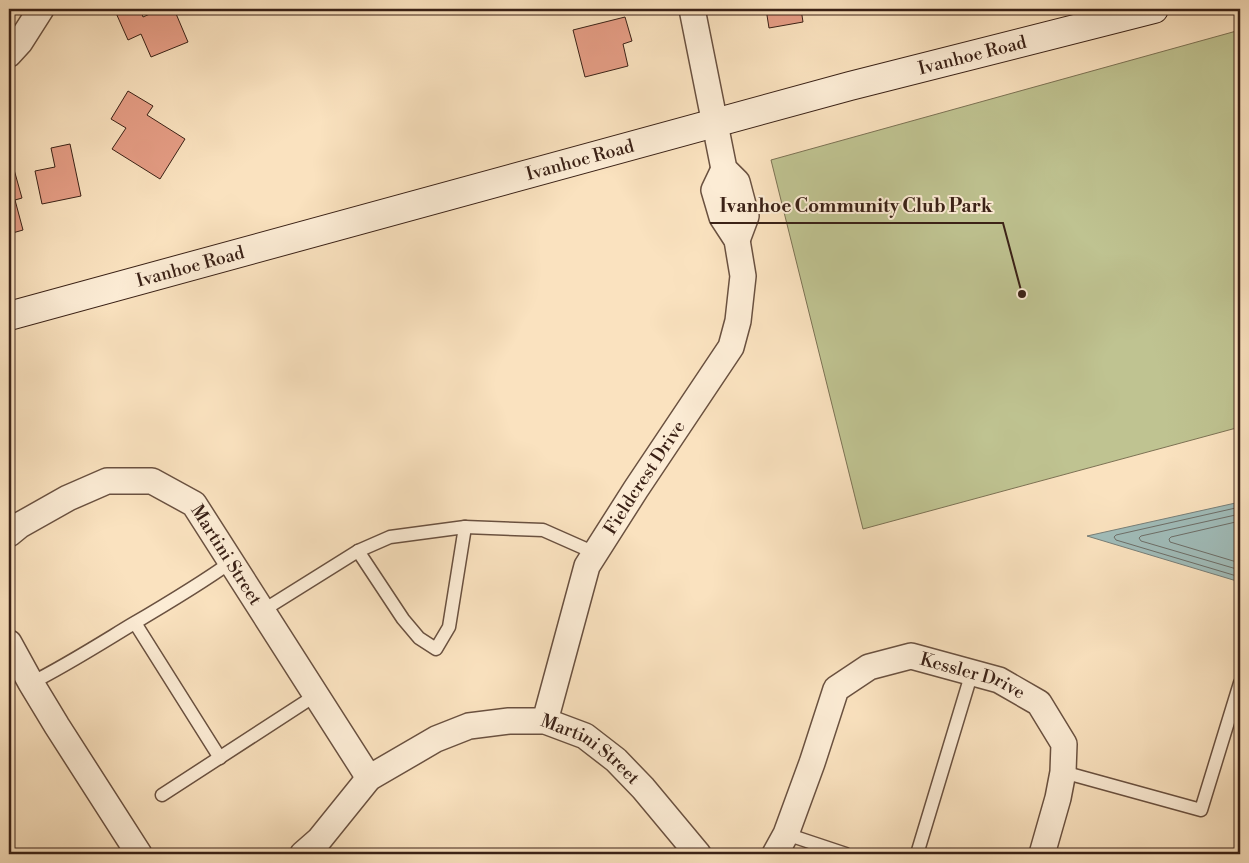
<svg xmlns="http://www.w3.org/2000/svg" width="1249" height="863" font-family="'Libre Bodoni',serif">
	<rect width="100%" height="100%" fill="#fae2bf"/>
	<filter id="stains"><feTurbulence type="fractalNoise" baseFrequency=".004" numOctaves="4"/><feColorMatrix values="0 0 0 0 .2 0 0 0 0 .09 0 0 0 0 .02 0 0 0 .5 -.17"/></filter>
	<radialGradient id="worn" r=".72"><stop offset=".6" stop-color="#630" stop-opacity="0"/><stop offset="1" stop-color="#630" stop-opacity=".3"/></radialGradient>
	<polygon fill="#bfc391" stroke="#7c7254" points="1240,30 1240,427 863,529 771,160"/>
	<polygon fill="#a0bcb9" stroke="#777e78" points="1240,502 1240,582 1087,536"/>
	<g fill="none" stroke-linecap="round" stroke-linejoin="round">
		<g stroke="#6d6e68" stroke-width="1">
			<polyline points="1240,507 1116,535 1114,537 1116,540 1240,577"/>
			<polyline points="1240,514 1141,536 1139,538 1141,541 1240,570"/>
			<polyline points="1240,521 1171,537 1169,539 1170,542 1240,563"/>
		</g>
	</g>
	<g fill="#e59d85" stroke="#3a2116">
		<polygon points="125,9 140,9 143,17 161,9 174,9 188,42 151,57 141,34 128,40 116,13"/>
		<polygon points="766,9 801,9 803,22 769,28"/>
		<polygon points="625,17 632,41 623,44 628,66 585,77 573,30"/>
		<polygon points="128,91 153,106 147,115 185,139 160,179 112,149 126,128 111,119"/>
		<polygon points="70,144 81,196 42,204 35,171 55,167 51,148"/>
		<polygon points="13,166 22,198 15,200 23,230 9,234 9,167"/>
	</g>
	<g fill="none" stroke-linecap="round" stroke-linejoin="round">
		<g stroke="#6a5140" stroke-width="15">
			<g id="lane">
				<polyline points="358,551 403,619 419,638 436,649 449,627 465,527"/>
				<polyline points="262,611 358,551 390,537 465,527 543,530 595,553"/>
				<polyline points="135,623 220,758"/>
				<path d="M31 683C65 666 98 645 131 625 165 605 199 585 231 562"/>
				<polyline points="1063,772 1201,810 1240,683"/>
				<polyline points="162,795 316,695"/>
				<polyline points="786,834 846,854"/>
				<polyline points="917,854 972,672"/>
			</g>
		</g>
		<g stroke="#6a5140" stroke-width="28">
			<g id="street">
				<polyline points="692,9 724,169 737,182 746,216 737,240"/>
				<polyline points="9,54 20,42 41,9"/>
				<path id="s1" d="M9 534 20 525 68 498 107 481H152L194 504 369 778"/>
				<polyline points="9,643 31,683 57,726 139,854"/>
				<path id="s2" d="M545 721 587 566 636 489 731 347 738 321 743 276 737 240 722 217 714 190 724 169"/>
				<path id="s3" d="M303 854 319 840 369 778 436 739 469 726 509 721H545L585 736 616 760 643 788 698 854"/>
				<path id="s4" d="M775 854 786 834 812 763 836 689 869 667 911 656 999 680 1039 703 1064 744 1063 772 1058 798 1042 854"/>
			</g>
		</g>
		<g stroke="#3a2116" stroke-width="30">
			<g id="secondary">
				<path id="s5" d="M9 316 850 86 1154 9"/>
			</g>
		</g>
		<use href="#lane" stroke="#fcecd5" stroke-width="12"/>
		<use href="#street" stroke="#fcecd5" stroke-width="25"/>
		<use href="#secondary" stroke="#fcecd5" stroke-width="28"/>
	</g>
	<g text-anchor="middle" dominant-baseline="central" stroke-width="4" stroke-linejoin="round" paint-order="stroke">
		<g font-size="18" fill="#3a2116" stroke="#fcecd5">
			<text stroke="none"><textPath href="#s5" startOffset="998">Ivanhoe Road</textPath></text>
			<text stroke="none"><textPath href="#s5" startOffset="592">Ivanhoe Road</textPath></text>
			<text stroke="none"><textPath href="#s5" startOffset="188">Ivanhoe Road</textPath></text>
			<text stroke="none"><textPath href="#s2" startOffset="266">Fieldcrest Drive</textPath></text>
			<text stroke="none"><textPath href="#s1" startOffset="265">Martini Street</textPath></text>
			<text stroke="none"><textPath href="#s4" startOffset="324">Kessler Drive</textPath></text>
			<text stroke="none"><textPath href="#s3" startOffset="344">Martini Street</textPath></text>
		</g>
	</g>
	<path fill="none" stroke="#3a2116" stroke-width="2" d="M1022 294L1003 223H710"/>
	<circle fill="#3a2116" stroke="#fcecd5" stroke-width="2" cx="1022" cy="294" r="5"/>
	<g font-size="19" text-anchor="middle" font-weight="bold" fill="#3a2116" stroke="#fcecd5" stroke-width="4" stroke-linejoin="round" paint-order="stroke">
		<text x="856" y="212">Ivanhoe Community Club Park</text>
	</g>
	<rect width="1249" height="863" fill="none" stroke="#fae2bf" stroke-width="30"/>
	<rect x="10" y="10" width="1229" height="843" fill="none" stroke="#3a2116" stroke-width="2.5"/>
	<rect x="15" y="15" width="1219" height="833" fill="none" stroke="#3a2116"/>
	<rect width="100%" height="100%" filter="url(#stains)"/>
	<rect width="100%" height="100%" fill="url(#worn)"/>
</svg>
